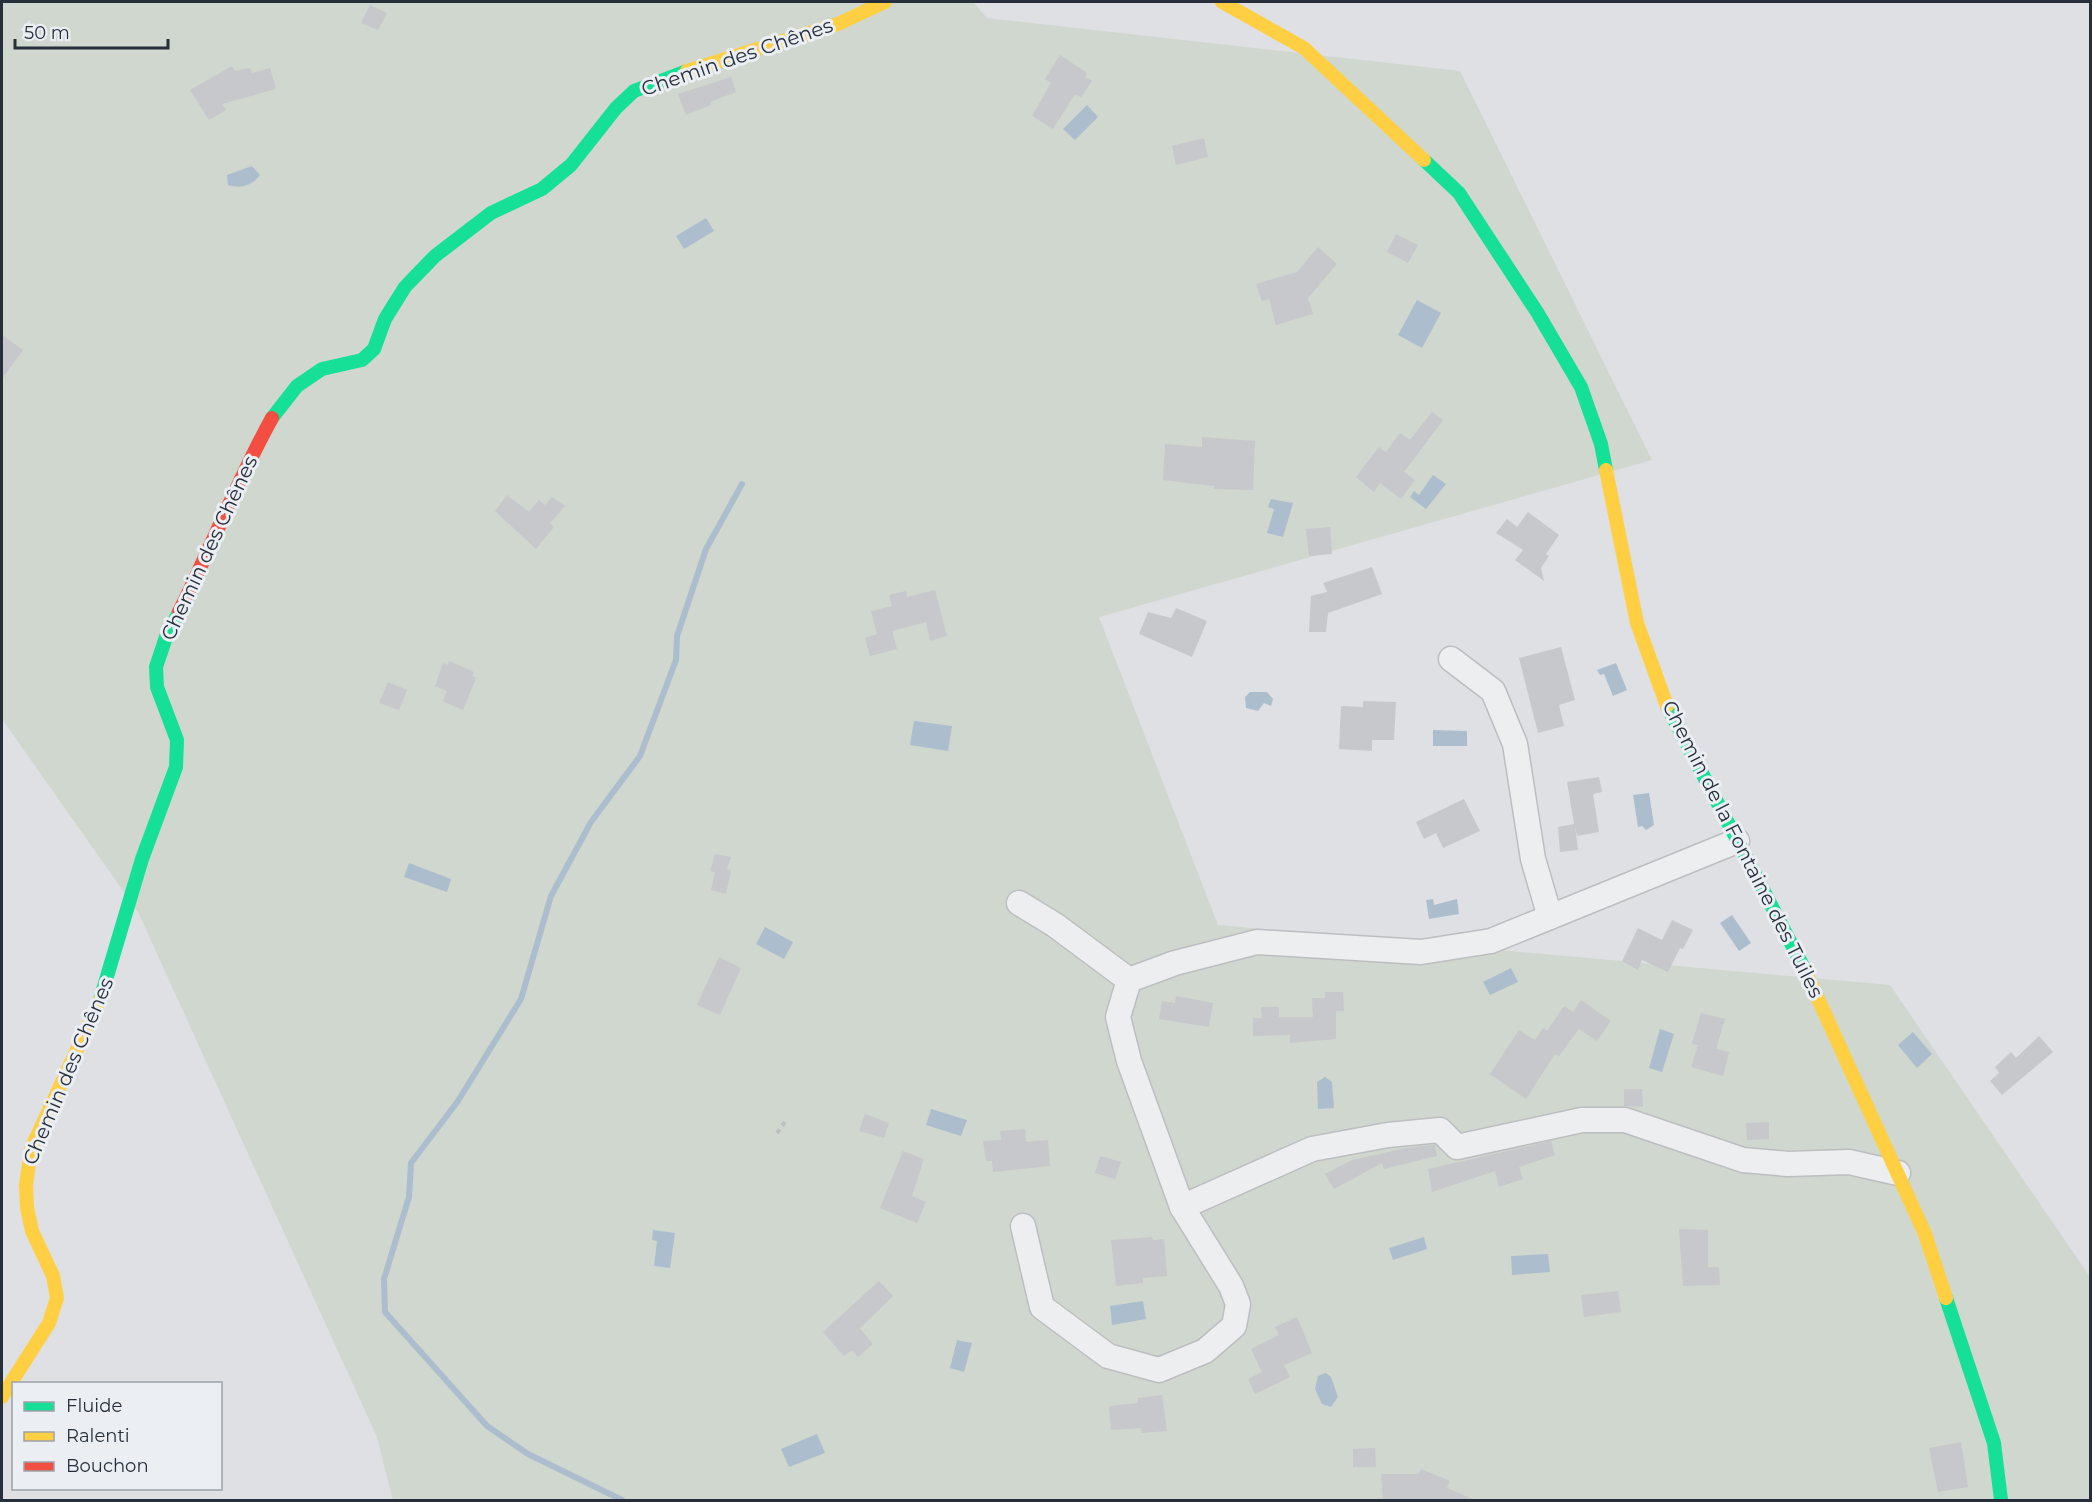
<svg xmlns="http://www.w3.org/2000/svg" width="2092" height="1502" font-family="Montserrat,sans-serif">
	<rect width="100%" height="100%" fill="#dee0e3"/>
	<polygon fill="#cfd7ce" points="2,2 973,2 987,18 1460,71 1652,460 1099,617 1218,925 1890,985 2090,1277 2090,1500 393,1500 377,1437 138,912 2,719"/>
	<g fill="#acbece">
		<polygon points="1087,105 1098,117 1075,140 1063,129"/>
		<path d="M252 166 260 175C252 186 241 189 228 185L227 175Z"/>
		<polygon points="706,218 714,231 684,249 676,236"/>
		<polygon points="1417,300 1441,313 1422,348 1398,335"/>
		<polygon points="1433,475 1446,484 1426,509 1410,497 1414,491 1419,495"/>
		<polygon points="1271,499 1293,503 1283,537 1267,533 1274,509 1268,507"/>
		<polygon points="1616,663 1627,690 1613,696 1604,674 1600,675 1597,670"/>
		<polygon points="1250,692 1267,692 1273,699 1271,706 1264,703 1258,711 1246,708 1245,697"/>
		<polygon points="914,721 952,726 948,751 910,745"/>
		<polygon points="1433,730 1467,731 1467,746 1433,746"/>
		<polygon points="1649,793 1654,825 1646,830 1642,826 1638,827 1633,795"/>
		<polygon points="409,863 451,879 447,892 404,877"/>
		<polygon points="1433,899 1434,905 1457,899 1459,914 1429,919 1426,900"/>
		<polygon points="1732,915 1751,943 1739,951 1720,923"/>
		<polygon points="765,927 793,942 784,959 756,944"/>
		<polygon points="1511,968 1518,982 1490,995 1483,982"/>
		<polygon points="1660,1029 1674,1034 1662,1072 1649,1068"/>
		<polygon points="1913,1032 1932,1054 1917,1068 1898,1045"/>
		<polygon points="1325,1077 1332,1082 1334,1108 1318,1109 1317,1082"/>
		<polygon points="931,1109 967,1120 961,1136 926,1125"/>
		<polygon points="653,1230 675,1233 670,1268 654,1266 657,1241 652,1240"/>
		<polygon points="1424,1237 1427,1249 1393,1260 1389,1248"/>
		<polygon points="1548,1254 1550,1272 1512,1275 1511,1256"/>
		<polygon points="1143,1301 1146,1319 1112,1325 1110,1306"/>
		<polygon points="957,1340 972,1343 964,1372 950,1368"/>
		<polygon points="1326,1373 1331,1377 1338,1397 1331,1407 1322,1404 1315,1389 1318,1376"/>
		<polygon points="817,1434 825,1453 789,1467 781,1449"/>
	</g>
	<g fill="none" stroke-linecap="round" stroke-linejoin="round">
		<polyline stroke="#acbece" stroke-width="6" points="622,1500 528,1454 487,1426 385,1312 384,1279 409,1197 411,1163 458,1101 521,999 551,896 591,822 640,756 676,660 677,636 706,549 742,484"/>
	</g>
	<g fill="#c6c8cb">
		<polygon points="370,5 387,13 378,30 361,23"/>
		<polygon points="1060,55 1087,73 1085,77 1092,81 1081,97 1075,94 1053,129 1032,116 1051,83 1045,79"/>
		<polygon points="232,66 235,71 250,68 252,73 270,68 276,89 222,104 226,110 209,120 190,90"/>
		<polygon points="731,77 736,92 710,102 711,105 686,115 678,94"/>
		<polygon points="1204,138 1208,157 1176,165 1172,146"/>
		<polygon points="1396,234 1418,245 1408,263 1387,252"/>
		<polygon points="1318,247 1337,264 1308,298 1313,314 1276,325 1269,299 1262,301 1256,284 1297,272"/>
		<polygon points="2,335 23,350 2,379"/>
		<polygon points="1432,412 1443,420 1404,472 1415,480 1401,499 1380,483 1374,492 1356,477 1379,447 1386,452 1400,433 1410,440"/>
		<polygon points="1202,437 1255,441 1253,490 1214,489 1214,486 1163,480 1165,444 1202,447"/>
		<polygon points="507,495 529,512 539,500 545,505 552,497 565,506 550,523 554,527 536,549 495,511"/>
		<polygon points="1528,512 1559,535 1546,554 1549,556 1541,568 1544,581 1515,560 1523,550 1496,533 1507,519 1517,527"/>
		<polygon points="1330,527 1332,554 1309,556 1306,529"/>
		<polygon points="1372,567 1382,594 1328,613 1326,632 1309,632 1311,596 1327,592 1323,583"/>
		<polygon points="935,590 947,636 930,641 926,622 892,631 897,649 870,656 865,638 877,634 871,611 892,606 889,595 906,591 907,597"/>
		<polygon points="1176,608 1207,621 1192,657 1139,634 1148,612 1171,618"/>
		<polygon points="1561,647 1575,700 1559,705 1564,726 1538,733 1519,658"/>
		<polygon points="449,661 474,672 472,676 476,678 463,710 443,701 447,691 435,686 443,663 448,665"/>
		<polygon points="388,682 407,690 399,710 379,703"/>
		<polygon points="1363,701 1396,702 1394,740 1372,740 1372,751 1339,749 1341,706 1363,707"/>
		<polygon points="1599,777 1602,792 1593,794 1599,832 1577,836 1575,825 1578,850 1560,852 1558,827 1574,824 1567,782"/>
		<polygon points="1464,799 1480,831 1443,848 1436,833 1424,839 1416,822"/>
		<polygon points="715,854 731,857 727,869 731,870 726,894 711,890 715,872 710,871"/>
		<polygon points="1672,920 1693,930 1683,949 1680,948 1668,972 1642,960 1638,970 1622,961 1638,928 1662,940"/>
		<polygon points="719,957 741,968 720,1015 697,1005"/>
		<polygon points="1325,992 1343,992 1344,1011 1336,1011 1336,1039 1290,1043 1290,1035 1253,1036 1253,1018 1262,1018 1261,1007 1279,1007 1279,1017 1313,1017 1312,998 1325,998"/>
		<polygon points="1176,996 1213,1003 1209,1027 1159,1019 1162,1001 1175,1003"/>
		<polygon points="1581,1000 1611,1021 1597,1041 1579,1029 1559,1056 1555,1054 1526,1099 1490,1074 1519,1030 1535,1040 1543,1028 1547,1031 1564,1006 1573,1012"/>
		<polygon points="1701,1013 1725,1019 1716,1049 1729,1052 1723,1076 1691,1067 1698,1045 1692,1044"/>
		<polygon points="2039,1036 2053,1052 2002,1095 1990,1081 1999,1073 1995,1067 2011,1052 2016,1058"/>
		<polygon points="1624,1089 1642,1089 1643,1107 1624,1106"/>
		<polygon points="865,1114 889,1123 884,1138 859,1131"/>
		<polygon points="1769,1122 1769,1139 1747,1140 1746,1123"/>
		<polygon points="1025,1129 1026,1142 1048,1140 1050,1166 993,1172 992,1161 986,1161 983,1141 1001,1140 1000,1131"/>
		<polygon points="1551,1141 1555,1155 1519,1167 1523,1179 1499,1187 1495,1171 1432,1192 1428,1169"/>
		<polygon points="1435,1145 1437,1156 1384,1169 1382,1163 1334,1189 1325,1174 1352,1160 1406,1148"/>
		<polygon points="903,1151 924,1159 912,1196 926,1202 917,1223 880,1208"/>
		<polygon points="1100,1156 1121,1162 1115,1179 1095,1173"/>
		<polygon points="1679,1229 1708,1230 1708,1267 1719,1267 1720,1285 1683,1286"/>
		<polygon points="1152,1237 1153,1240 1164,1239 1167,1276 1143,1278 1143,1283 1116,1286 1111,1240"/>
		<polygon points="879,1281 893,1296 860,1328 873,1344 858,1357 852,1350 844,1356 823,1332"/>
		<polygon points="1618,1291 1621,1312 1584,1317 1581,1295"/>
		<polygon points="1297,1317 1312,1353 1284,1365 1290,1377 1255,1394 1248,1379 1262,1372 1251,1349 1279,1335 1275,1327"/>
		<polygon points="1162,1395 1167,1431 1142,1433 1141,1428 1111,1430 1109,1406 1138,1403 1138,1398"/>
		<polygon points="1961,1442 1968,1487 1938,1492 1929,1448"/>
		<polygon points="1375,1448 1376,1467 1353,1467 1353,1449"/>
		<polygon points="1421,1469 1450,1481 1447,1488 1475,1500 1383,1500 1381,1474 1419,1474"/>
	</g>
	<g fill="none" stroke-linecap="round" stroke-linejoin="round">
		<g stroke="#bcbec1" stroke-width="27">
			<g id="street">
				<polyline points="1451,659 1493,691 1515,744 1533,859 1550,917"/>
				<polyline points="1019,903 1055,925 1129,980"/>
				<polyline points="1182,1207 1312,1149 1388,1135 1440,1130 1457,1147 1582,1120 1625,1120 1743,1160 1788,1164 1849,1162 1898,1173"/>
				<polyline points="1023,1226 1042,1307 1108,1356 1159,1370 1205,1351 1234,1326 1238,1304 1231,1286 1182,1207 1129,1061 1118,1017 1129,980 1175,963 1257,942 1421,952 1491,941 1737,841"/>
			</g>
		</g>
		<polyline stroke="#bdbfc3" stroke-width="4" stroke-dasharray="4.5 4.5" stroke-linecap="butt" points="777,1133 785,1122"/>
		<use href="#street" stroke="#edeef0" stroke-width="24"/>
		<g stroke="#16e098" stroke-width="14">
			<polyline points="1424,160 1459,193 1537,312 1581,387 1601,444 1606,470"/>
			<polyline points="272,418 297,386 322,369 362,360 374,349 385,319 405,287 435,256 491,213 542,189 571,165 616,108 634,91 687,71"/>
			<polyline points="1667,706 1805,970"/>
			<polyline points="100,1000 142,859 176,767 177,740 157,687 156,667 166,637 179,612"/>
			<polyline points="1946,1298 1994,1443 2001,1500"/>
		</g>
		<g stroke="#ffcf43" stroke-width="14">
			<polyline points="1222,2 1304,48 1424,160"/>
			<polyline points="687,71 838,24 885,2"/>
			<polyline points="1606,470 1637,623 1667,706"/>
			<polyline points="1805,970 1925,1234 1946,1298"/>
			<polyline points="2,1397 49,1323 57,1298 53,1276 32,1231 27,1208 26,1185 31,1149 100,1000"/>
		</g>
		<path stroke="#f24e42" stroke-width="14" d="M179 612C211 548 237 481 272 418"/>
	</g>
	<g text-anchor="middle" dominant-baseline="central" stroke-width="6" stroke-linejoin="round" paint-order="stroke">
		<g font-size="20" fill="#262f3b" stroke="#ebeff3">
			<text transform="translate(737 57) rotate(-19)">Chemin des Chênes</text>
			<text transform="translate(209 548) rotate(-65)">Chemin des Chênes</text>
			<text transform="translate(1743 849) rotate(63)">Chemin de la Fontaine des Tuiles</text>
			<text transform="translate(68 1071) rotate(-67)">Chemin des Chênes</text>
		</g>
	</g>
	<rect width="2092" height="1502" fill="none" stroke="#262f3b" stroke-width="6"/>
	<rect x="12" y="1382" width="210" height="108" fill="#ebeff3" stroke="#9ca2a9" stroke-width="1.5"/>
	<rect x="24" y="1402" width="30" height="9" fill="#16e098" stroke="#9ca2a9" stroke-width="1.5"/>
	<text x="66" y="1412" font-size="18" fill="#262f3b">Fluide</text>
	<rect x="24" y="1432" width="30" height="9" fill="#ffcf43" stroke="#9ca2a9" stroke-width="1.5"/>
	<text x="66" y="1442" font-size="18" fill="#262f3b">Ralenti</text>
	<rect x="24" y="1462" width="30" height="9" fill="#f24e42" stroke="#9ca2a9" stroke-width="1.5"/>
	<text x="66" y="1472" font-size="18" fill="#262f3b">Bouchon</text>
	<path d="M15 39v9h153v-9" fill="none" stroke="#262f3b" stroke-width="3"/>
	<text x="24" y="39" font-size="18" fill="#262f3b" stroke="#ebeff3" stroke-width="4.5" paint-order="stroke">50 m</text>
</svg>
